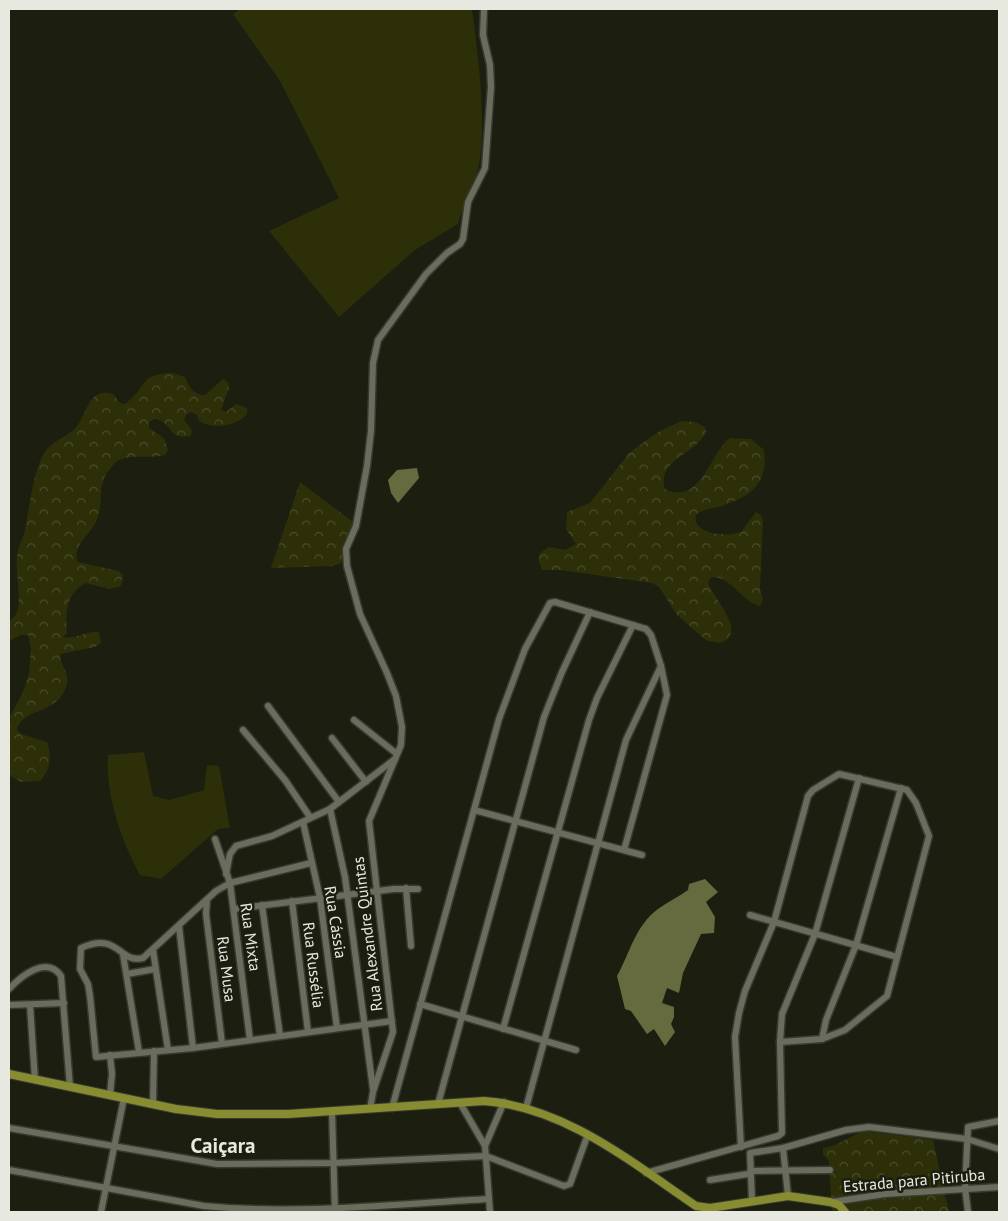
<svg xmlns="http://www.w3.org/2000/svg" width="1008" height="1221" font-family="'PT Sans',sans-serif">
	<defs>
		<pattern id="forest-crowns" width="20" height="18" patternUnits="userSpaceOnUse" patternTransform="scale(1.25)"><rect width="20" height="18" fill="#2c2f08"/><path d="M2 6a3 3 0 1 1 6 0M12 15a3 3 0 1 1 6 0" fill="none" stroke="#4b4d2c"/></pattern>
	</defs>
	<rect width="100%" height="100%" fill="#1c1e10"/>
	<g fill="#2c2f08">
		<path d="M240 9H472C478 54 489 134 476 177 471 193 462 207 458 224L415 250 339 317 269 231 339 198 280 81 233 14Z"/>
		<path d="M144 752 153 796 169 800 204 790 207 765 219 766 230 828 218 829 161 879 140 875C121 840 105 794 108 755Z"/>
	</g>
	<g fill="url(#forest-crowns)">
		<path d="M173 373 185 377C189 387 193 395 205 395L223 379 228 382 229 388 221 410 226 412 236 404 247 408V414C237 426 213 430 199 421L197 415 191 412 186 415 184 420 192 430 191 436C167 441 173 421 154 419L149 422V428L164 438 168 450 165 455C149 459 134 454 119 460 116 461 113 466 111 468 95 486 105 499 97 519 92 534 71 545 78 562L119 571 123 576 121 586 110 589 85 583C66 595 65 612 67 633L63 637C76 640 87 630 99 632L101 643 95 647 60 654C60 665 69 672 67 684 59 716 21 707 17 730L21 734 47 742C52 756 51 770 40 781L21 782 9 775V718L23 692 29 674 31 648 28 635H21L9 641V621L15 616 18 609C21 591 15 573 17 555 18 546 23 539 25 530 29 510 34 464 47 449 56 439 69 436 77 426 87 413 89 387 113 394L120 403 125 404C148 387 139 373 173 373Z"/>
		<path d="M681 421 694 422 705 427 706 432C696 455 656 459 665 489 701 507 710 452 730 438L751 439 764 450C769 486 748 498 718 507 710 509 702 509 696 515 692 535 727 537 741 532L756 512 761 515 763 520 760 589 763 600 760 606C740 601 732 576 711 577L708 582C711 596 750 633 720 643L707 641 677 615 659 587 652 583 560 570H542L538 559 540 553 549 547 565 550 576 544 566 529 567 512 590 503 629 453 658 432Z"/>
		<polygon points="300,482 353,522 341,563 333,566 271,568"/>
		<polygon points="863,1131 933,1140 949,1212 832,1212 829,1161 823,1154 823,1148 833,1146"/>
	</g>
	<g fill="#666a3f">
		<polygon points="417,468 419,478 398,503 391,493 388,480 397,470"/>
		<path d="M705 879 718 892 706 902 715 917 714 933 701 934 683 973 679 993 667 988 662 1003 674 1007V1017L671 1024 675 1032 665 1046 654 1029 647 1034 631 1011 625 1009 617 976C630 953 635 926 658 909 668 902 678 897 688 890L689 884Z"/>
	</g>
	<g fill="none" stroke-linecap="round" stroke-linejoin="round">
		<g stroke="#383932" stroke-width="9">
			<g id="minor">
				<polyline points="268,706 339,802"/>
				<polyline points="354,720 397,754"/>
				<polyline points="243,730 285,780 310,817"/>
				<polyline points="332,738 366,782"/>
				<polyline points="330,809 345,877 373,1089"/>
				<polyline points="474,810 642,855"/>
				<polyline points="303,822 320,898 337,1028"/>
				<polyline points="215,839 230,883 250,1040"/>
				<path d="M311 863 230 883 216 891 143 958C118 964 120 931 81 948L80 969 88 984 90 996 96 1057 193 1048 392 1021"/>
				<polyline points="226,874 230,854 236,846 272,836 330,809 395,759"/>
				<polyline points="406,888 411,946"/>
				<polyline points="207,900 206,914 222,1043"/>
				<polyline points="292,901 308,1032"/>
				<polyline points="262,905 280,1036"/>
				<polyline points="234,909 394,889 418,889"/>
				<polyline points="750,915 897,957"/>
				<polyline points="179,926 193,1048"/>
				<polyline points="153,950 168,1050"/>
				<polyline points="123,954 139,1052"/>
				<polyline points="127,974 155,969"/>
				<path d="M9 989C21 976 47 955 61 976L70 1087"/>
				<polyline points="420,1004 576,1050"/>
				<polyline points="9,1005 64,1003"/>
				<polyline points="30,1005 35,1080"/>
				<polyline points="503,1029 589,720 597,698 633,625"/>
				<polyline points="822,1039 826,1020 856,945 901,788"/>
				<polyline points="110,1055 112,1074 110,1095"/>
				<polyline points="460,1103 485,1146 490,1212"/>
				<polyline points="153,1104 154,1051"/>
				<polyline points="438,1104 544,717 562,672 590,612"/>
				<polyline points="392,1108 499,719 525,649 550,603 555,602 646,629 651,635 661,666 667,695 624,850"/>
				<polyline points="526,1108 626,740 661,666"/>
				<polyline points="370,1109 373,1092 393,1032 369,821 401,745 402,727 396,696 387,673 360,614 347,566 346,549 356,526 367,466 371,431 373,363 378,340 426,274 447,253 460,244 463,239 468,202 485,168 491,87 490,65 483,35 484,9"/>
				<polyline points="332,1111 335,1212"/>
				<polyline points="9,1128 217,1164 334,1163 486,1156 564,1186 570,1184 588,1134"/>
				<polyline points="485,1146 504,1102"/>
				<polyline points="741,1147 735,1037 739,1013 745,991 774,922 808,796 813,790 839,774 907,790 916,803 929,836 887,996 845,1030 822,1039 780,1042"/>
				<polyline points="783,1148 788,1196"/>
				<path d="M9 1170 204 1206C297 1215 395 1204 489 1199"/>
				<polyline points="646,1173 778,1136 782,1133 780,1042 782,1014 815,934 859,778"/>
				<polyline points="710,1180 748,1174 751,1171 830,1170"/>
				<polyline points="752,1200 750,1153 783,1148 846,1130 869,1127 967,1139 999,1149"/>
				<polyline points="832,1202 885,1194 999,1187"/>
				<polyline points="101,1212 124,1098"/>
				<polyline points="968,1212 965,1188 968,1127 999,1121"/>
			</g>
		</g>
		<g stroke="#383932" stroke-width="10">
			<path id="major" d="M9 1074 176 1109 217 1114H288L484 1101C565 1107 631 1162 696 1206L710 1208 788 1196 830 1202 839 1205 845 1212"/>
		</g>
		<use href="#minor" stroke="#6a6c5c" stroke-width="6"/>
		<use href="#major" stroke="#868c2f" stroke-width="8"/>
	</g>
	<g text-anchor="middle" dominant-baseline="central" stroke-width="5" stroke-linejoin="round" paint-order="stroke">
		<g font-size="16" fill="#e7e8df" stroke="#1c1e10">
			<text transform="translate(336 922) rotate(81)">Rua Cássia</text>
			<text transform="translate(367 934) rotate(-97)">Rua Alexandre Quintas</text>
			<text transform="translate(251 937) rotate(82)">Rua Mixta</text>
			<text transform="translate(314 965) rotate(83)">Rua Russélia</text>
			<text transform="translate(227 969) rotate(83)">Rua Musa</text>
			<text transform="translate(914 1180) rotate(-5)">Estrada para Pitiruba</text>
		</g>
		<g font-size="21" font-weight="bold" fill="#e7e8df" stroke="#1c1e10">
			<text x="223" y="1145">Caiçara</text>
		</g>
	</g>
	<rect width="1008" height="1221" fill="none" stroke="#e7e8df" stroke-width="20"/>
</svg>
